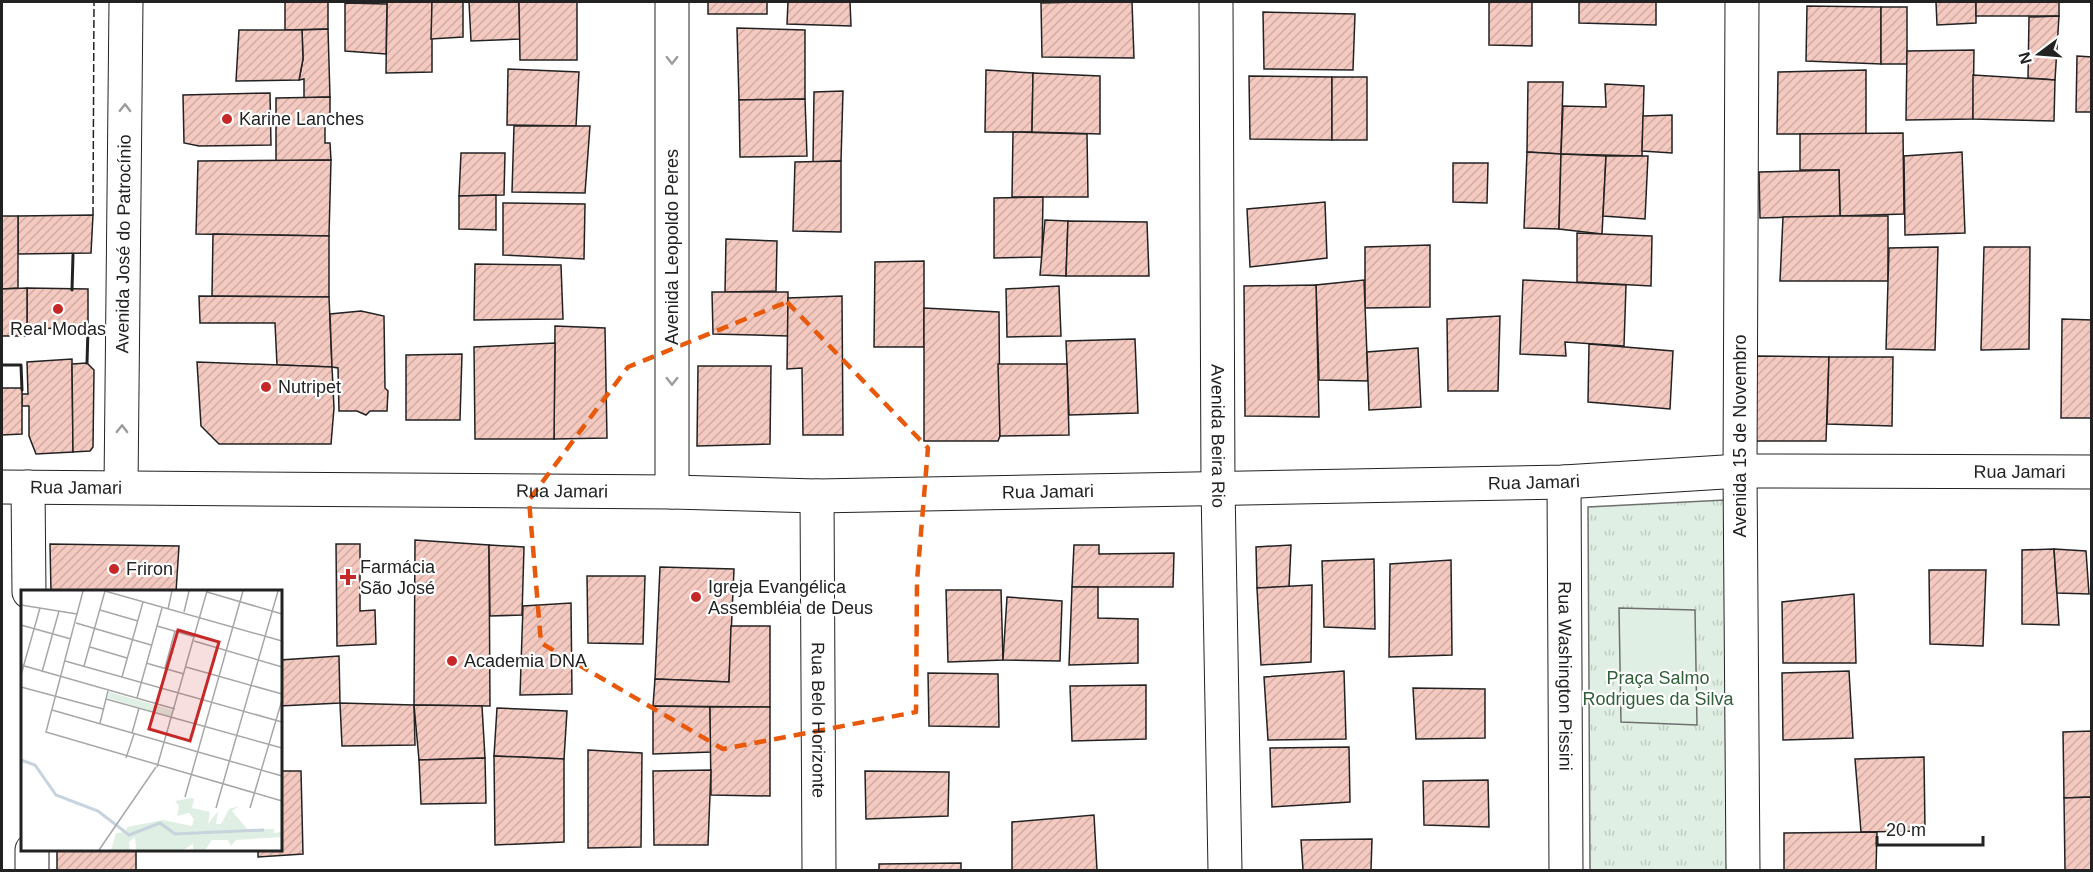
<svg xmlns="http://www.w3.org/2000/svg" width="2093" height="872" font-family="Arial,sans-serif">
	<defs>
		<pattern id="park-tufts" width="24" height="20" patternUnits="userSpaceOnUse" patternTransform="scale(1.5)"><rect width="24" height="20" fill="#e0efe3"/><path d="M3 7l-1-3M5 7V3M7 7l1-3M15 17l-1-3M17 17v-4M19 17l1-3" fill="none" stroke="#c0cdc2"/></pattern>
		<pattern id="building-hatch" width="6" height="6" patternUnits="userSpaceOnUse" patternTransform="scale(1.5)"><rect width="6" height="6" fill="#f3c9c0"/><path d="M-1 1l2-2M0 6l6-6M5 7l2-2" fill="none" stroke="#d0aca5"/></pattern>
	</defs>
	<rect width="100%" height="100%" fill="#fff"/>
	<polygon fill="url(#park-tufts)" stroke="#6f6f6f" stroke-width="1.5" points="1725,500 1727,870 1590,870 1588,507"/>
	<polygon fill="#e0efe3" stroke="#6f6f6f" stroke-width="1.5" points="1619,608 1695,610 1697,725 1621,722"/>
	<g fill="url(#building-hatch)" stroke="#222" stroke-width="1.5">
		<polygon points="285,2 328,2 328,29 285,30"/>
		<polygon points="387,2 432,2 432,72 386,73"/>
		<polygon points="432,2 463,2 463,37 431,39"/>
		<polygon points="469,2 519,2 520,39 471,41"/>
		<polygon points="519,2 577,2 577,60 520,60"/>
		<rect x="708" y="2" width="59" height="12"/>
		<polygon points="788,2 850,2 851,26 787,24"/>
		<polygon points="1078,2 1132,2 1134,58 1042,57 1041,3"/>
		<polygon points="1489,2 1532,2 1532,46 1489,45"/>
		<polygon points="1579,2 1656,2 1656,25 1579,23"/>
		<polygon points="1936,2 1976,2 1976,23 1937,25"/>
		<rect x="1976" y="2" width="83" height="14"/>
		<polygon points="345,3 387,4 386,54 345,51"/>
		<polygon points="1807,6 1881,7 1881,64 1806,61"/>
		<rect x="1881" y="7" width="26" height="57"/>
		<polygon points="1263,12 1355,14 1353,70 1264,69"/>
		<polygon points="2059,16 2055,80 2028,78 2029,17"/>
		<polygon points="737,28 805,30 805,99 739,100"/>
		<polygon points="328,29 330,97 304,98 304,79 299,80 303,59 302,30"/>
		<polygon points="239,30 302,30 303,59 299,80 236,81"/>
		<polygon points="1974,50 1973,119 1906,120 1907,51"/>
		<polygon points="2077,56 2092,57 2092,112 2076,112"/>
		<polygon points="508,69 579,72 576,126 507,125"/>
		<polygon points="986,70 1033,73 1032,132 985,132"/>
		<polygon points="1866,70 1866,134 1777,134 1778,72"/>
		<polygon points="1033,73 1100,76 1100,134 1032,132"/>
		<polygon points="1973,75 2055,80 2054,121 1973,119"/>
		<polygon points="1249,76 1332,77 1332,140 1250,139"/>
		<rect x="1332" y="77" width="35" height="63"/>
		<polygon points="1528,82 1563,82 1561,154 1527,152"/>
		<polygon points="1605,84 1644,86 1642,156 1561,154 1563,106 1606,107"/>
		<polygon points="843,91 841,161 813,162 814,92"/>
		<polygon points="270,93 271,145 199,146 184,143 183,95"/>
		<polygon points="330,97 330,118 325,117 325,143 330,143 331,160 276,161 276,98"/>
		<polygon points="805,99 807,156 740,157 739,100"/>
		<polygon points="1672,115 1672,153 1642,151 1643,116"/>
		<polygon points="514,126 590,126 585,193 512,192"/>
		<polygon points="1013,132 1087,134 1088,197 1012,197"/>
		<polygon points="1903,133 1904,214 1840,216 1839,170 1800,170 1800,134"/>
		<polygon points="1527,152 1561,154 1559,229 1524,228"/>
		<polygon points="1962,152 1965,233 1905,235 1904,156"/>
		<polygon points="461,153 505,153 504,195 459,196"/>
		<polygon points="1561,154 1606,156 1602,234 1559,229"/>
		<polygon points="1606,156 1648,156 1645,219 1603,216"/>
		<polygon points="331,160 329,236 196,234 198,161"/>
		<polygon points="841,161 841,232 793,231 795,162"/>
		<polygon points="1453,163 1488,163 1487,203 1453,202"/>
		<polygon points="1839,170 1840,216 1760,218 1759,172"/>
		<polygon points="496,195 496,230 459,229 459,196"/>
		<polygon points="1043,197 1042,257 994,258 994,198"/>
		<polygon points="1325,202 1327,258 1250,267 1247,209"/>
		<polygon points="503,203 585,204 584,259 503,255"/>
		<polygon points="93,215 91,253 18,254 18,216"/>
		<polygon points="2,216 18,216 18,288 2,289"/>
		<polygon points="1840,216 1888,216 1888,281 1780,281 1783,217"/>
		<polygon points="1045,220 1068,221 1066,276 1040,275"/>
		<polygon points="1068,221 1147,222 1149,276 1066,276"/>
		<polygon points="1577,233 1652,236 1651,286 1577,282"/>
		<polygon points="213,234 329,236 329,297 212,296"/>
		<polygon points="726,239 777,241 776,291 725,292"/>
		<polygon points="1430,245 1430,307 1365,308 1365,247"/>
		<polygon points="1938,247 1935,350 1886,349 1889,248"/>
		<polygon points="1984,247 2030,247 2029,349 1981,350"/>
		<polygon points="924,261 924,347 874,347 875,262"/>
		<polygon points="475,264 561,265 563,319 474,320"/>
		<polygon points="1364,280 1368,381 1319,380 1316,285"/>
		<polygon points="1523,280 1626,285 1624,346 1565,342 1566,356 1520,354"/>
		<polygon points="1316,285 1319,417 1245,416 1244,286"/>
		<polygon points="1059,286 1061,336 1007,337 1006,289"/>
		<polygon points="27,288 88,289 88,329 27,328"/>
		<polygon points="27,288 27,336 2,336 2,289"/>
		<polygon points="712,292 788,292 788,336 713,334"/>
		<polygon points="199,296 329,297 332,367 277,365 275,323 200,323"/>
		<polygon points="842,296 843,435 803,435 802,368 787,369 788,298"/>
		<polygon points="924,308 999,312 1000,436 998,441 924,441"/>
		<polygon points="361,311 384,316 385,388 388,391 387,411 370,411 366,415 357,411 339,411 338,368 332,367 330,314"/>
		<polygon points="1500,316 1498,391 1448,391 1447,319"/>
		<polygon points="2062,319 2092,320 2092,418 2061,418"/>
		<polygon points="555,326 605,328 607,438 554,439"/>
		<polygon points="1135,339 1138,413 1069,415 1066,341"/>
		<polygon points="555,343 554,439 475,439 474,347"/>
		<polygon points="1589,344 1673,351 1670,409 1588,402"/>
		<polygon points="1418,348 1421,407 1369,410 1367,352"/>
		<polygon points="462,354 460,420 406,420 406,355"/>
		<polygon points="1756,356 1829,357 1826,441 1756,441"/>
		<polygon points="1829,357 1893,357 1892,426 1827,424"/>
		<polygon points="72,359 73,452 36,454 29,436 29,406 22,406 22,394 28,394 27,362"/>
		<polygon points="197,362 332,367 334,408 331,444 219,444 201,426"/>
		<polygon points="87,363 94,370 93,447 90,451 73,452 72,364"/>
		<polygon points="998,364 1067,364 1069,435 1000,436"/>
		<polygon points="698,366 771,366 770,444 697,446"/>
		<polygon points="2,388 22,388 22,434 2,435"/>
		<polygon points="415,540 489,545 490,706 414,705"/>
		<polygon points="50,544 179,546 176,592 51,592"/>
		<polygon points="336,544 360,544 360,611 375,610 376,644 337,646"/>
		<polygon points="489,545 524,547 522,615 490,616"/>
		<polygon points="1074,545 1099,545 1099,554 1174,553 1173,587 1072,587"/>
		<polygon points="1291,545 1289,587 1257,588 1256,547"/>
		<polygon points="2054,549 2059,625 2022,624 2022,550"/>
		<polygon points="2054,549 2086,551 2089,594 2057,593"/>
		<polygon points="1374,559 1375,629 1324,627 1322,561"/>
		<polygon points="1451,560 1452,655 1389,657 1390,564"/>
		<polygon points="660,567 734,569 729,682 655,679"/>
		<polygon points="1929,570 1986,570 1983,646 1930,644"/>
		<polygon points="587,576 645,576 643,644 588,643"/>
		<polygon points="1312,585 1311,662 1261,665 1257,588"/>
		<polygon points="1072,587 1098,587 1098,618 1138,619 1138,663 1069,665"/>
		<polygon points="946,590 1001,590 1003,660 948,662"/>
		<polygon points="1854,594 1856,663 1783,663 1782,602"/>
		<polygon points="1007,597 1062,601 1060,661 1003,660"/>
		<polygon points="571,603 572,694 520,695 523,606"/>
		<polygon points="731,626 770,626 770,707 653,706 655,679 729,682"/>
		<polygon points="339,656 340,703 280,706 280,660"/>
		<polygon points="1344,671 1346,739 1268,740 1264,677"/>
		<polygon points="1849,671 1853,738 1783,740 1782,673"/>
		<polygon points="928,673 998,674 999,727 929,726"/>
		<polygon points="1146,685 1146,739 1072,741 1070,686"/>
		<polygon points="1413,688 1485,689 1485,738 1416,739"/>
		<polygon points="340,703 414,705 415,745 342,746"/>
		<polygon points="414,705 482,706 485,758 419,760"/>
		<polygon points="653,706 710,707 711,752 653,754"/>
		<polygon points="710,707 770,707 770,796 711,795"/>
		<polygon points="497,708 567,711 564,759 494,756"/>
		<polygon points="2092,731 2092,797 2064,798 2063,732"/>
		<polygon points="1349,747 1350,802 1272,807 1270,748"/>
		<polygon points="588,750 642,753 641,847 588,848"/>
		<polygon points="494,756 564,759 564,842 495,845"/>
		<polygon points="1924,757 1925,831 1861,832 1855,759"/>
		<polygon points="485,758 486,803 421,804 419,760"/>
		<polygon points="711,770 708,845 654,845 653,771"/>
		<polygon points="280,771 301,771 303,854 258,857 258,850 280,850"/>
		<polygon points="865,771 949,772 948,816 866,819"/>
		<polygon points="1488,780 1489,827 1424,825 1423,781"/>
		<polygon points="2092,797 2092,870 2065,870 2064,798"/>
		<polygon points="1094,815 1097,870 1012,870 1012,822"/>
		<polygon points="1877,832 1876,870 1784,870 1784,833"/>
		<polygon points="1372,839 1371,870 1303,870 1301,840"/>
		<rect x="57" y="850" width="79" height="20"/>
		<polygon points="961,863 961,870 879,870 879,864"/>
	</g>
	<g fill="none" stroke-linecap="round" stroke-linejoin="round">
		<g stroke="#222" stroke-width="35">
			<g id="minor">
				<polyline points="672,2 672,492"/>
				<path id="s1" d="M1216 2 1218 487 1225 870"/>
				<polyline points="1742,2 1740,471 1743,870"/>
				<path id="s2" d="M1564 482 1566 870"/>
				<path id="s3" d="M2 487 672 492 817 496 1564 482 1740 471 2092 472"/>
				<polyline points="28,487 29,592"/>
				<path id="s4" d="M121 487 126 2"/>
				<path id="s5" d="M817 496 819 870"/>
				<polyline points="32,850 32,870"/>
			</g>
		</g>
		<use href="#minor" stroke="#fff" stroke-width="33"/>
		<polyline stroke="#222" stroke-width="1.5" stroke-dasharray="8 3" stroke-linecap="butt" points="93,215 94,2"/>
		<g stroke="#222" stroke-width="3">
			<polyline points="72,290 73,255"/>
			<polyline points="87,363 88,329"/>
			<polyline points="2,365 21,365 22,390"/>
		</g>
	</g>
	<defs><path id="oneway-chevron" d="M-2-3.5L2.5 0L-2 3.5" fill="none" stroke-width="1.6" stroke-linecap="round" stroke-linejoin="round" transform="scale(1.5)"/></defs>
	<g stroke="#9c9c9c">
		<use href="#oneway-chevron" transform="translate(672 60) rotate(90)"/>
		<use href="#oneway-chevron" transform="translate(125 108) rotate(-89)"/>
		<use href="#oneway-chevron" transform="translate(672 381) rotate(90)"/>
		<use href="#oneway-chevron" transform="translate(122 429) rotate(-89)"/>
	</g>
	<path fill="none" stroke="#e8590c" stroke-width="4.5" stroke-dasharray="12 8" stroke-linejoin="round" d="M787 302 928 448 917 581 916 712 723 749 541 643 529 500 628 367Z"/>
	<g fill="#c62828" stroke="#fff" stroke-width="2">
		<circle cx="227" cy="119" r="6"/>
		<circle cx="58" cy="309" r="6"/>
		<circle cx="266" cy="387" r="6"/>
		<circle cx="114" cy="569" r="6"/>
		<path d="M345 568h6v6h6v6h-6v6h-6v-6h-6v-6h6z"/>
		<circle cx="696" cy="597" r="6"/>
		<circle cx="452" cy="661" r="6"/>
	</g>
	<g text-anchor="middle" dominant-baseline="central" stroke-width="4.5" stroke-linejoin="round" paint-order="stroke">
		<g font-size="18" fill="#222" stroke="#fff" text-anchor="start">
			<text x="239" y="119">Karine Lanches</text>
			<text x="58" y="329" text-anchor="middle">Real Modas</text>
			<text x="278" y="387">Nutripet</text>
			<text x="360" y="567">Farmácia<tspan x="360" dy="21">São José</tspan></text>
			<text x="126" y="569">Friron</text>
			<text x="708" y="587">Igreja Evangélica<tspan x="708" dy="21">Assembléia de Deus</tspan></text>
			<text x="464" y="661">Academia DNA</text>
		</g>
		<g font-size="18" fill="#222" stroke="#fff">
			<text stroke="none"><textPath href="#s4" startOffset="243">Avenida José do Patrocínio</textPath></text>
			<text transform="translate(672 247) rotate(-90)">Avenida Leopoldo Peres</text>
			<text stroke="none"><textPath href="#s1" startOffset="434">Avenida Beira Rio</textPath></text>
			<text transform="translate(1740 436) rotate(-90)">Avenida 15 de Novembro</text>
			<text stroke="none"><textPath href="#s3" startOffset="2018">Rua Jamari</textPath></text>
			<text stroke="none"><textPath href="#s3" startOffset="1532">Rua Jamari</textPath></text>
			<text stroke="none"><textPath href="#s3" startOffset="74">Rua Jamari</textPath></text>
			<text stroke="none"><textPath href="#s3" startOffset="560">Rua Jamari</textPath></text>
			<text stroke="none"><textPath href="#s3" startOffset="1046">Rua Jamari</textPath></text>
			<text stroke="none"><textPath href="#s2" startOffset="194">Rua Washington Pissini</textPath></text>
			<text stroke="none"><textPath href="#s5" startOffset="224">Rua Belo Horizonte</textPath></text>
		</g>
		<g font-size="18" fill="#2f5e38" stroke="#fff">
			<text x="1658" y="678">Praça Salmo<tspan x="1658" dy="21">Rodrigues da Silva</tspan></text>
		</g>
	</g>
	<g transform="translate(21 590)">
		<rect width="261" height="261" fill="#fff"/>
		<path d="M170 208 173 209 171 218 189 222 187 234 197 221 195 234H200L208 219 218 216 211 221 227 240 254 239 252 243 261 242V247L215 250 210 256 207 250H191L184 260H172V254L162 260H115L114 247 108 252 109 260H90L95 243 105 242 106 237 142 230 171 236 173 229 168 223 156 226 158 216 154 211Z" fill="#e0efe3"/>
		<path d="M88 102 152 120 151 127 87 108Z" fill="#e0efe3"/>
		<path fill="none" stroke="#c7d3dd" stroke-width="3" d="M0 170 14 175 35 205 77 221 108 245 139 233 154 244 243 240"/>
		<path fill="none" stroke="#a7a7a7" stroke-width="1.5" d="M62 1 25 142 261 211M84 1 261 51M186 2 261 24M0 15 56 24M147 19 151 1M79 20 117 31M163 22 168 1M55 33 130 55M0 35 50 49M136 36 174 47M173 51 261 77M69 57 106 68M44 71 261 132M125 73 163 84M0 75 154 119M63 76 84 1M165 77 261 104M144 78 154 41M21 82 38 21M0 85 19 18M101 87 122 12M0 97 82 119M116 108 141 18M85 109 261 158M31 120 261 186M79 133 87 101M111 143 118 118M105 168 113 144M136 177 186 1M164 207 222 1M195 218 257 1M229 218 261 110M78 260 135 177"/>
		<path fill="#c62828" fill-opacity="0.15" stroke="#c62828" stroke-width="3" d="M157 40 198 52 169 151 128 139Z"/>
		<rect width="261" height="261" fill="none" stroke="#222" stroke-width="3"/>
	</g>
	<rect width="2093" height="872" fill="none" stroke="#222222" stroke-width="6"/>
	<g transform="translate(2039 54) rotate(254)" stroke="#ffffff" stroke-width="4.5" paint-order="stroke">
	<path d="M0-4.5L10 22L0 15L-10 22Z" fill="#222222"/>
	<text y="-9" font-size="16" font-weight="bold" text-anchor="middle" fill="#222222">N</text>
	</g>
	<path d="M1877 836v9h106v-9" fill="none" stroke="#222222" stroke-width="3"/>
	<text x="1886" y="836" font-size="18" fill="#222222" stroke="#ffffff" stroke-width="4.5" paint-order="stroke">20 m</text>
</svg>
